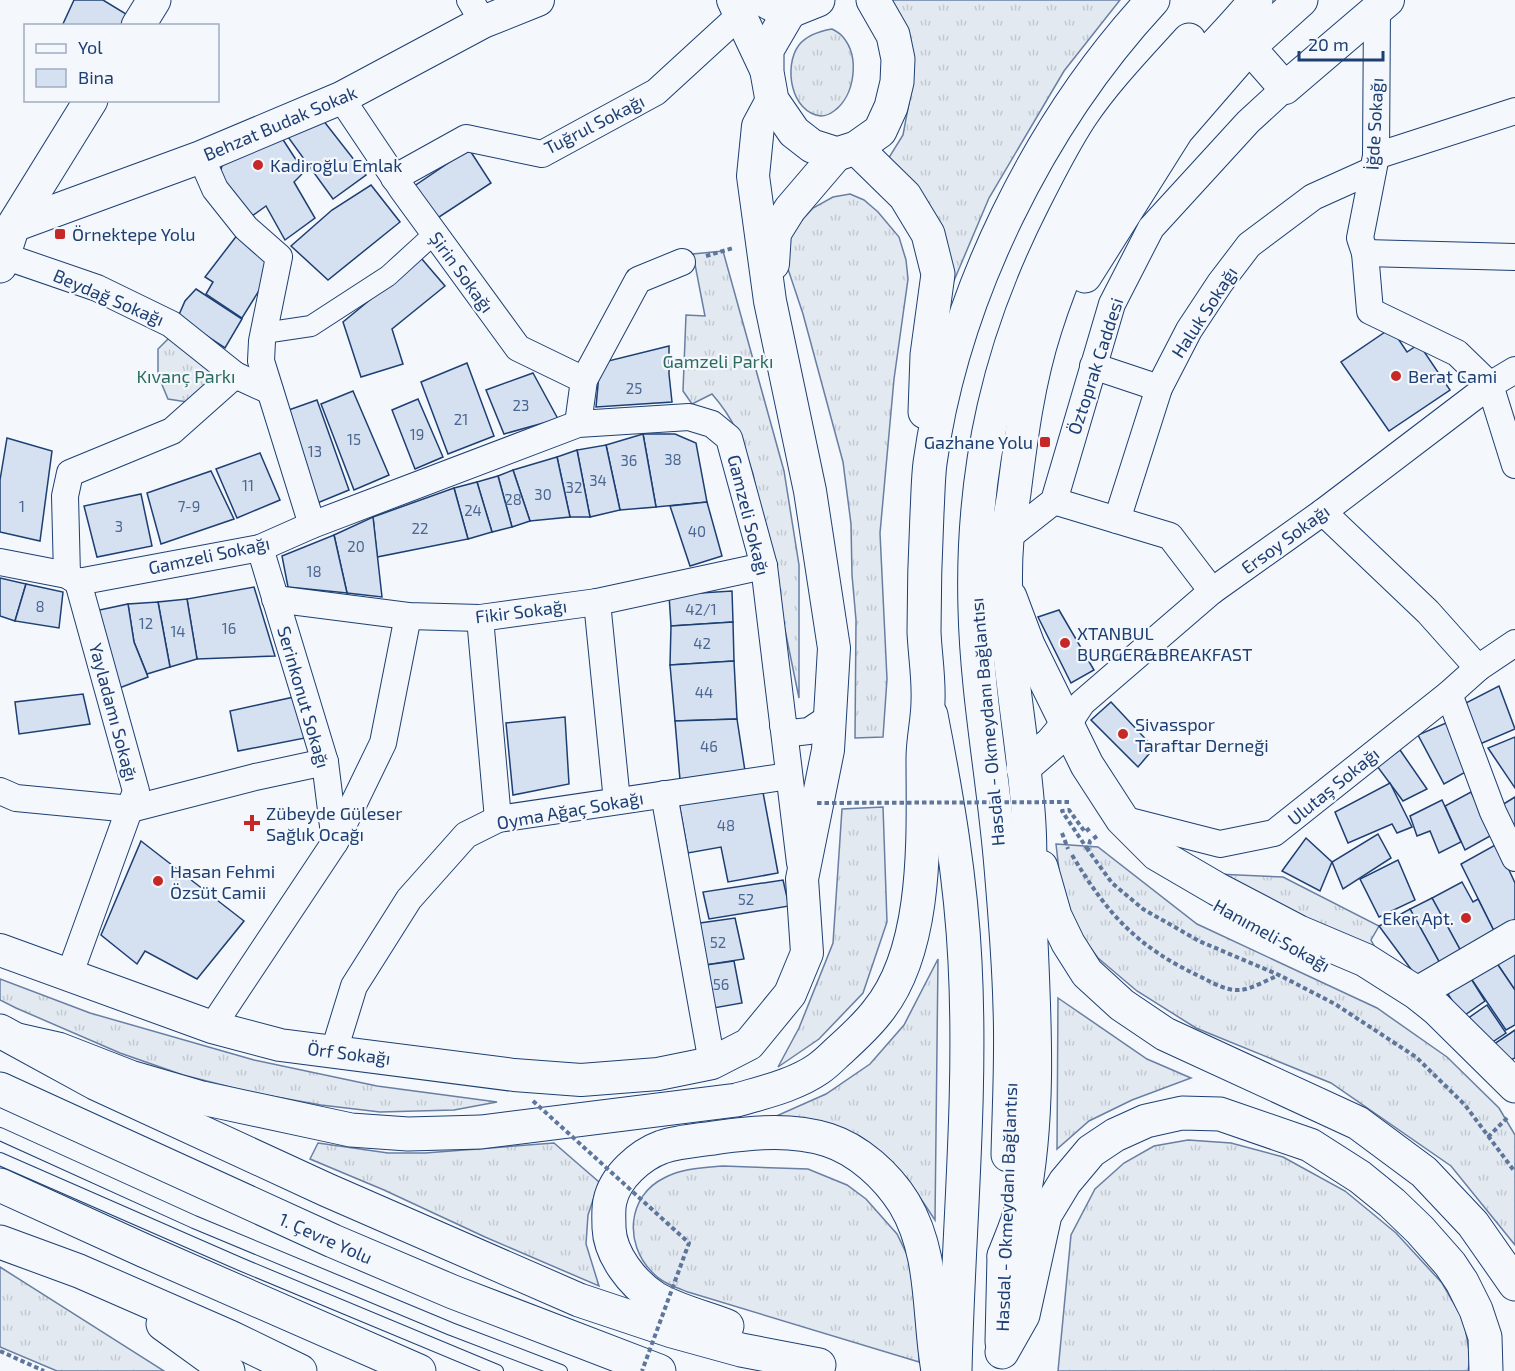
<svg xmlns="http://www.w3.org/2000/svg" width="1515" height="1371" font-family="'Exo 2',sans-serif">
	<defs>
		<pattern id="grass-tufts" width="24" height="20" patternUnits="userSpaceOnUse" patternTransform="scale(1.5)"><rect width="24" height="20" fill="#e3e9f0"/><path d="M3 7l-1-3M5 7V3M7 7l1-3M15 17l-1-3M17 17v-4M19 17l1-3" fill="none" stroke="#c2c9d1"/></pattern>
	</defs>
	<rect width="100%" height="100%" fill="#f4f7fb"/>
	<g fill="url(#grass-tufts)" stroke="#687fa3" stroke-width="1.5">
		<polygon points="883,0 1120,0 1064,71 989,198 953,283 931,220 880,172 903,135 909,103"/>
		<path d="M832 29C836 31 840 33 843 37 860 57 855 96 834 111 830 114 827 116 821 116 791 113 783 66 799 45 807 35 820 31 832 29Z"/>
		<polygon points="850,194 864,200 878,212 899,237 906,260 908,279 894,379 880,533 887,679 883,737 855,738 856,620 852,575 851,524 843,462 803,314 787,266 790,233 813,208 833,197"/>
		<path d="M723 251 784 471 799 565V698L753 474C743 442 734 419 712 394L692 404 683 391 686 315 705 316 693 254Z"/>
		<polygon points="173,334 219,369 200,404 168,399 158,375 158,349"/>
		<polygon points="883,807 887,922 863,993 819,1039 778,1067 799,1028 833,943 842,809"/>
		<polygon points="1056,844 1098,847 1197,924 1377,1008 1447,1057 1499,1108 1515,1135 1515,1245 1451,1166 1331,1083 1196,1028 1137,991 1098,958 1073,925 1060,879"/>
		<polygon points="1216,874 1283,877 1379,926 1371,940 1379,955"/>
		<polygon points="938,959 935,1220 907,1178 872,1148 765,1121 826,1094 870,1064 904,1025"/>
		<polygon points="0,979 90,1013 254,1060 377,1086 497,1102 454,1110 380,1112 321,1105 254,1093 183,1075 120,1053 16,1008 0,1000"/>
		<polygon points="1058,998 1147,1059 1191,1078 1132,1100 1089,1121 1057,1149"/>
		<polygon points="1188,1140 1231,1143 1283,1157 1345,1191 1396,1233 1442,1283 1464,1321 1470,1357 1468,1371 1058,1371 1071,1235 1095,1189 1124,1163 1154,1146"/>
		<polygon points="318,1143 388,1153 425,1153 554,1143 599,1182 588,1215 586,1244 599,1286 485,1237 384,1190 310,1159"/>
		<path d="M723 1166 808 1169 847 1185 866 1199 897 1234 913 1267 921 1325 919 1362 688 1292C675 1287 662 1283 652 1272 624 1244 627 1196 664 1178 683 1168 702 1168 723 1166Z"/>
		<polygon points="0,1267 164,1371 57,1371 0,1347"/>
	</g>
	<g fill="#d5e0f0" stroke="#1d3f73" stroke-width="1.5">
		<polygon points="74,0 103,0 131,17 127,26 62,26"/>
		<polygon points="319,115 366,175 333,199 288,137"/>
		<polygon points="278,132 304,172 294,182 315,218 285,240 266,206 245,221 217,184 223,162"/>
		<polygon points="469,149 491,183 430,223 407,191"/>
		<polygon points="371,185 400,222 328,280 291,246 332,210"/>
		<polygon points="238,234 273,258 265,281 242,318 206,294 213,282 205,277"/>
		<polygon points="421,258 445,286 392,329 403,364 361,377 343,322"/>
		<polygon points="196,289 242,319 225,348 178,317 185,301"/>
		<polygon points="1391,328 1407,352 1419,344 1450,390 1389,431 1341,362"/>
		<polygon points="669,346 669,374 672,402 596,407 600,363"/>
		<polygon points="467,363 494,436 448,454 421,382"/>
		<polygon points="533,373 558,419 504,434 486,390"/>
		<polygon points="353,391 389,475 354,490 321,404"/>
		<polygon points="418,399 443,457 415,469 392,410"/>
		<polygon points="317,400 349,490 310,506 283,412"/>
		<polygon points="643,434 675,434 696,443 707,502 656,507"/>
		<polygon points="643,434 656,507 620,510 606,445"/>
		<polygon points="7,438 52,451 40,541 0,532 0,480"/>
		<polygon points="606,445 620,510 590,517 577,450"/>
		<polygon points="577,450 590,517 570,517 557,457"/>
		<polygon points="260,453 280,500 237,518 216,469"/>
		<polygon points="557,457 570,517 530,521 513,470"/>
		<polygon points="513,470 530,521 512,527 498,476"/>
		<polygon points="211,471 234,519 161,544 147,493"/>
		<polygon points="498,476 512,527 492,532 477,482"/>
		<polygon points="477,482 492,532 468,539 454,488"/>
		<polygon points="454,488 468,539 377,557 373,517"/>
		<polygon points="141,494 152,546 97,557 84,506"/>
		<polygon points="707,502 722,556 690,566 670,506"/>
		<polygon points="373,517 382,597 347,593 334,535"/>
		<polygon points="334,535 347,593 288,587 282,556"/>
		<polygon points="0,578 26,584 15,621 0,616"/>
		<polygon points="26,584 63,592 59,628 15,621"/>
		<polygon points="254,587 275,656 197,659 187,599"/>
		<polygon points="732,591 733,622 671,626 669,595"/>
		<polygon points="187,599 197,659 170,667 158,602"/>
		<polygon points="158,602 170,667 147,674 134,642 128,604"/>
		<polygon points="128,604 134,642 148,677 109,692 90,612"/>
		<polygon points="1059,610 1094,670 1071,683 1038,617"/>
		<polygon points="733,622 734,661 670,665 671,626"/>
		<polygon points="734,661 737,719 675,721 670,665"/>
		<polygon points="1499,686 1515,729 1473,747 1458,707"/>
		<polygon points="83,694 90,724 19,734 15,702"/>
		<polygon points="294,697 305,738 238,751 230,711"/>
		<polygon points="1111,702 1154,748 1138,767 1091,720"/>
		<polygon points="565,717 569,784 513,795 506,723"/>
		<polygon points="737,719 745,771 680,780 675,721"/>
		<polygon points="1453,720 1471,769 1444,784 1418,735"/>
		<polygon points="1515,737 1515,788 1488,748"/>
		<polygon points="1400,750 1427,789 1403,801 1377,766"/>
		<polygon points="1390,783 1412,827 1397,833 1392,824 1348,843 1335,812"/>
		<polygon points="762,787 778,873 728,882 721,847 688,853 679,803"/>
		<polygon points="1471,792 1492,835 1465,850 1445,806"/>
		<polygon points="1515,797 1515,845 1497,808"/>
		<polygon points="1442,800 1461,842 1439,853 1430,831 1417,836 1410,816"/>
		<polygon points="1378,834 1391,858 1343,889 1332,862"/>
		<polygon points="1306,838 1332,862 1320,891 1282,871"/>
		<polygon points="141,841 244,921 197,979 145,951 137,964 101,935"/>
		<polygon points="1497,844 1515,883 1515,924 1496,935 1461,864"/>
		<polygon points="1398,860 1415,900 1379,917 1360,879"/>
		<polygon points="783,880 789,906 709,919 703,892"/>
		<polygon points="1462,882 1473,902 1478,899 1496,935 1463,955 1432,898"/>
		<polygon points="1432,898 1463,955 1442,967 1410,909"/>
		<polygon points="1410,909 1442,967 1419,980 1379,926"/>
		<polygon points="735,918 744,959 699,966 693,924"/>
		<polygon points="1515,950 1515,990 1496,962"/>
		<polygon points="734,961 742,1003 708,1009 699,966"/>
		<polygon points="1496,962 1515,990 1515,1025 1506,1030 1470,977"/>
		<polygon points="1470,977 1485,1001 1462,1017 1448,994"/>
		<polygon points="1487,1005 1506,1033 1482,1049 1464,1021"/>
		<polygon points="1515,1030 1515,1058 1500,1065 1487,1049"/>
	</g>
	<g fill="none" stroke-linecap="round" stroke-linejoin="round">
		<g stroke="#1d3f73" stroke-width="14">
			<g id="service">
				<polyline points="0,1134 194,1222 451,1329 561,1371"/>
				<polyline points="0,1159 240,1264 497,1371"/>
			</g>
		</g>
		<g stroke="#1d3f73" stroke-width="22">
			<polyline id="pedestrian" points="264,333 311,326 388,276 434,234"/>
		</g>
		<g stroke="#1d3f73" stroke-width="28">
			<g id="minor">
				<polyline points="470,0 483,22"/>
				<polyline points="1377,8 1376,156 1360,238 1365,253 1370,311 1457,353 1490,385 1515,465"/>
				<polyline points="341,98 402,189 518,348 584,380"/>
				<polyline points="1376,156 1515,111"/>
				<polyline points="201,157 215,189 246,228 279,257 262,341 261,361 312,525"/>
				<polyline points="394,178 466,138 542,154 656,92 740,15"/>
				<polyline points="1365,253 1515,257"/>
				<polyline points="0,257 4,256 97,288 171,324 235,375 270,391"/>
				<polyline points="1093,366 1159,388"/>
				<polyline points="578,424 584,380 638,280 682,262"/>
				<polyline points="1054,501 1170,536 1212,591"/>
				<polyline points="1323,512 1428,612 1478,668"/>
				<polyline points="1117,520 1159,388 1189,330 1220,283 1249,245 1313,197 1373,170"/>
				<polyline points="1007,538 1054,501 1112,304 1151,228 1248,122 1285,88"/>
				<polyline points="260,548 325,762 335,842"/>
				<polyline points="0,562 67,575 78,582 260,548 312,525 578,424 689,417 712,424 729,438 764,566 800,863"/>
				<polyline points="67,575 65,496 70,473 172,431 235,375"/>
				<polyline points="275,599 408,616 480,618 597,602 764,566"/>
				<polyline points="597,602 617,801"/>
				<polyline points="480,618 498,819"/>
				<polyline points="1449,694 1493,812 1515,858"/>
				<polyline points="1068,724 1082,703 1212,591 1323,512 1490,385 1515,370"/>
				<polyline points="783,725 791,733 809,731 830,717"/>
				<polyline points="0,791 16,798 131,809 255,777 325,762"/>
				<polyline points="664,794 712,1063"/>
				<polyline points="1122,819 1220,844 1274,833 1449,694 1478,668 1515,643"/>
				<polyline points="69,976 136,791 78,582"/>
				<polyline points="212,1027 335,842 383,743 408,616"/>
				<polyline points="334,1051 354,986 409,899 466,835 498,819 789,776"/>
			</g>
		</g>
		<g stroke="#1d3f73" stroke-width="34">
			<g id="tertiary">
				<polyline points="733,0 767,72"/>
				<polyline points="763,0 788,14"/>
				<polyline points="1249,47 1285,88 1388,0"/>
				<polyline points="13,226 201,157 341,98 483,22 538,0"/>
				<polyline points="773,264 775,233 790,209 837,154"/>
				<polyline points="0,950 212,1027 280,1045 514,1075 581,1080 658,1074 712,1063 749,1044 790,994 807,953 802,879 828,750 834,648 810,491 770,301 753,176 758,126 772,100"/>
				<polyline points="1417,993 1515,936"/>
			</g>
		</g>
		<g stroke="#1d3f73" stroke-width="35">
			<g id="secondary">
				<polyline points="818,0 793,10 788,14 767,50 767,72 772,100 794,132 812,146 837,154 856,148 880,131 891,107 897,82 898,59 893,35 873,0"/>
				<polyline points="138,26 154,0"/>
				<polyline points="0,266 13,226 91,100"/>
				<polyline points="1010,597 1028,645 1087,765 1122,819 1157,854 1217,889 1299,932 1365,960 1417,993 1437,1009 1515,1086"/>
				<polyline points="1023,768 1052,743 1068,724"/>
			</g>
		</g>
		<g stroke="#1d3f73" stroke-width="35">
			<g id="trunk">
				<path d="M931 715C947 797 961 879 965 962 972 1098 958 1235 955 1371"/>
				<polyline points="0,1031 95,1083 327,1190 579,1300 672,1331 741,1350 819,1365"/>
				<polyline points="0,1089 333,1241 453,1292 659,1371"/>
				<polyline points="0,1185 145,1251 419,1371"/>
				<polyline points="0,1242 79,1271 230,1337 300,1371"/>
				<polyline points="163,1324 228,1371"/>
				<path d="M727 1326C704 1317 677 1311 655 1298 633 1284 610 1255 609 1228 609 1220 608 1209 610 1201 615 1177 640 1155 662 1147 680 1141 702 1140 720 1137 757 1132 793 1129 828 1140 859 1150 887 1176 904 1203 935 1254 928 1315 938 1371"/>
				<polyline points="1002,1342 1004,1256"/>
				<polyline points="1002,1352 1023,1315 1045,1215 1065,1182 1091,1151 1115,1135 1146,1121 1182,1113 1220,1114 1310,1145 1360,1177 1392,1203 1420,1230 1450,1264 1462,1282 1476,1310 1485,1337 1486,1371"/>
			</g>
		</g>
		<g stroke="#1d3f73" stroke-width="35">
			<g id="motorway">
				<polyline points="856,148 905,196 928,234 938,274 927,355 925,412"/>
				<polyline points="1085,276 1177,130 1249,47 1301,0"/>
				<polyline points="1041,867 1055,916 1068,943 1087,973 1122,1005 1165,1034 1358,1123 1424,1172 1473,1224 1515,1284"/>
				<path d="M18 1040 58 1049 130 1077 202 1098 351 1130 408 1134 481 1132 737 1100C764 1092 795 1085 818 1069 827 1063 834 1055 842 1048 854 1037 867 1025 877 1012 929 949 923 835 923 758 923 739 928 720 928 701 929 678 925 655 924 632 924 593 925 553 927 513 928 496 928 479 930 463 953 297 1039 123 1153 0"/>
				<path d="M1008 1155C1009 1107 1012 1057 1010 1008 1009 961 1005 914 1001 867 994 781 977 696 975 609 971 468 1000 343 1064 217 1078 189 1092 161 1109 135 1132 101 1161 71 1189 40"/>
				<path d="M1004 1256C1010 1240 1018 1223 1022 1206 1041 1113 1034 1013 1030 919 1029 888 1031 856 1029 825 1024 731 999 634 1007 539 1008 523 1012 508 1014 493 1021 437 1028 382 1045 329 1065 265 1095 204 1131 148 1165 92 1215 50 1256 0"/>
			</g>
		</g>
		<g stroke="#5e769c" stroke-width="4" stroke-dasharray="4.5 3" stroke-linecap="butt">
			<polyline points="706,256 733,248"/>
			<polyline points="1062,833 1068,849"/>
			<polyline points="1097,836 1090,841 1088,850 1112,883 1143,909 1199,941 1279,975 1335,1004 1416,1057 1465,1105 1515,1172"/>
			<polyline points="1088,850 1062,811 1069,810 1085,832 1090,828 1089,826"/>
			<path d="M1072 855C1108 915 1137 947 1201 977 1213 983 1226 991 1240 990 1252 989 1267 980 1279 975"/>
			<polyline points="1488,1137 1509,1116"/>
			<polyline points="0,1351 44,1371"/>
		</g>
		<use href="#service" stroke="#f4f7fb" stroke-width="12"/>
		<use href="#pedestrian" stroke="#f4f7fb" stroke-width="20"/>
		<use href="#minor" stroke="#f4f7fb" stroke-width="26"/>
		<use href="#tertiary" stroke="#f4f7fb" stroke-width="32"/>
		<use href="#secondary" stroke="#f4f7fb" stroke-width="33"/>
		<use href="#trunk" stroke="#f4f7fb" stroke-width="33"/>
		<use href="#motorway" stroke="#f4f7fb" stroke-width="33"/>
		<g stroke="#5e769c" stroke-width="4" stroke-dasharray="4.5 3" stroke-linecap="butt">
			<polyline points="817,803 1071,802"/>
			<polyline points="533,1101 689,1243 642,1371"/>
		</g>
	</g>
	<g fill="#c62828" stroke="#f4f7fb" stroke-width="2">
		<circle cx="258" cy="165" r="6"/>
		<rect x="54" y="228" width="12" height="12" rx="3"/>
		<circle cx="1396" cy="376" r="6"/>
		<rect x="1039" y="436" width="12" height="12" rx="3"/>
		<circle cx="1065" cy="643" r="6"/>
		<circle cx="1123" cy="734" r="6"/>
		<path d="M249 814h6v6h6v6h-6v6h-6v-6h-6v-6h6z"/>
		<circle cx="158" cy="881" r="6"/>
		<circle cx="1466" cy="918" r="6"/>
	</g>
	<g text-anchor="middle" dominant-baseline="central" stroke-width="4.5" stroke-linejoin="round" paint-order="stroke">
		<g font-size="15" fill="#4b6792">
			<text x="634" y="388">25</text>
			<text x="521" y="405">23</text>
			<text x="461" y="419">21</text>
			<text x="417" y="434">19</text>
			<text x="354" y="439">15</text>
			<text x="315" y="451">13</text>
			<text x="673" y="459">38</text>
			<text x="629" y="460">36</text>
			<text x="598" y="480">34</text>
			<text x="248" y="485">11</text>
			<text x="574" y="487">32</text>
			<text x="543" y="494">30</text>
			<text x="513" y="499">28</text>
			<text x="22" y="506">1</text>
			<text x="189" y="506">7-9</text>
			<text x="473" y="510">24</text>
			<text x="119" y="526">3</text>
			<text x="420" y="528">22</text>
			<text x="697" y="531">40</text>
			<text x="356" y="546">20</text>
			<text x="314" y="571">18</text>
			<text x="40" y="606">8</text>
			<text x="701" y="609">42/1</text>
			<text x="146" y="623">12</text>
			<text x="229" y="628">16</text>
			<text x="178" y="631">14</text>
			<text x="702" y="643">42</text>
			<text x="704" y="692">44</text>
			<text x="709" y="746">46</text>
			<text x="726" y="825">48</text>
			<text x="746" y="899">52</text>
			<text x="718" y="942">52</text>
			<text x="721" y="984">56</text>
		</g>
		<g font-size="18" fill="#1d3f73" stroke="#f4f7fb">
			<text transform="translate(280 123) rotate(-23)">Behzat Budak Sokak</text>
			<text transform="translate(594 124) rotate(-27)">Tuğrul Sokağı</text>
			<text transform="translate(1374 124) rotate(-87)">İğde Sokağı</text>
			<text transform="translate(462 272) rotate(54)">Şirin Sokağı</text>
			<text transform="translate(109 297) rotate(23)">Beydağ Sokağı</text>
			<text transform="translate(1204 312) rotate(-57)">Haluk Sokağı</text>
			<text transform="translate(1095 366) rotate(-72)">Öztoprak Caddesi</text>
			<text transform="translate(749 515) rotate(76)">Gamzeli Sokağı</text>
			<text transform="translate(1285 539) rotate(-36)">Ersoy Sokağı</text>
			<text transform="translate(209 555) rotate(-12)">Gamzeli Sokağı</text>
			<text transform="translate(521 611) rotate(-7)">Fikir Sokağı</text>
			<text transform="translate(304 697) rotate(74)">Serinkonut Sokağı</text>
			<text transform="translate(114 712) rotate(75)">Yayladamı Sokağı</text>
			<text transform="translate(987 722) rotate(-95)">Hasdal - Okmeydanı Bağlantısı</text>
			<text transform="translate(1333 786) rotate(-39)">Ulutaş Sokağı</text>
			<text transform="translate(570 810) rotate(-10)">Oyma Ağaç Sokağı</text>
			<text transform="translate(1272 935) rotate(29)">Hanımeli Sokağı</text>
			<text transform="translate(349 1053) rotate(7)">Örf Sokağı</text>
			<text transform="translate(1006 1207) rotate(-88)">Hasdal - Okmeydanı Bağlantısı</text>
			<text transform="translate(326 1238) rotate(24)">1. Çevre Yolu</text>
		</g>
		<g font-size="18" fill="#1d3f73" stroke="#f4f7fb" text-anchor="start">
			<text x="270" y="165">Kadiroğlu Emlak</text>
			<text x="72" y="234">Örnektepe Yolu</text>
			<text x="1408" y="376">Berat Cami</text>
			<text x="1033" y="442" text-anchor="end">Gazhane Yolu</text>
			<text x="1077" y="633">XTANBUL<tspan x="1077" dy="21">BURGER&amp;BREAKFAST</tspan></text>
			<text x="1135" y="724">Sivasspor<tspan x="1135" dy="21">Taraftar Derneği</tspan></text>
			<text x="266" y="813">Zübeyde Güleser<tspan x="266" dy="21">Sağlık Ocağı</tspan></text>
			<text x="170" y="871">Hasan Fehmi<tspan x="170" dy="21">Özsüt Camii</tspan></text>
			<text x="1454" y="918" text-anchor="end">Eker Apt.</text>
		</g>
		<g font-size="18" fill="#2c6c60" stroke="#f4f7fb">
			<text x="718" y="361">Gamzeli Parkı</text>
			<text x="186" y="376">Kıvanç Parkı</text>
		</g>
	</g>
	<rect x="24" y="24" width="195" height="78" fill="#f4f7fb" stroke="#9eadc5" stroke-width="1.5"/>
	<rect x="36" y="44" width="30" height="9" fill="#f4f7fb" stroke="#9eadc5" stroke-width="1.5"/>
	<text x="78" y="54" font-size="18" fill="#1d3f73">Yol</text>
	<rect x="36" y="69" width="30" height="18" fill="#d5e0f0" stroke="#9eadc5" stroke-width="1.5"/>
	<text x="78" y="84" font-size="18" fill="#1d3f73">Bina</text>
	<path d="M1299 51v9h84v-9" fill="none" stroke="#1d3f73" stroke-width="3"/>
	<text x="1308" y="51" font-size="18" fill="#1d3f73" stroke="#f4f7fb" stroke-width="4.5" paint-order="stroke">20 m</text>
</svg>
